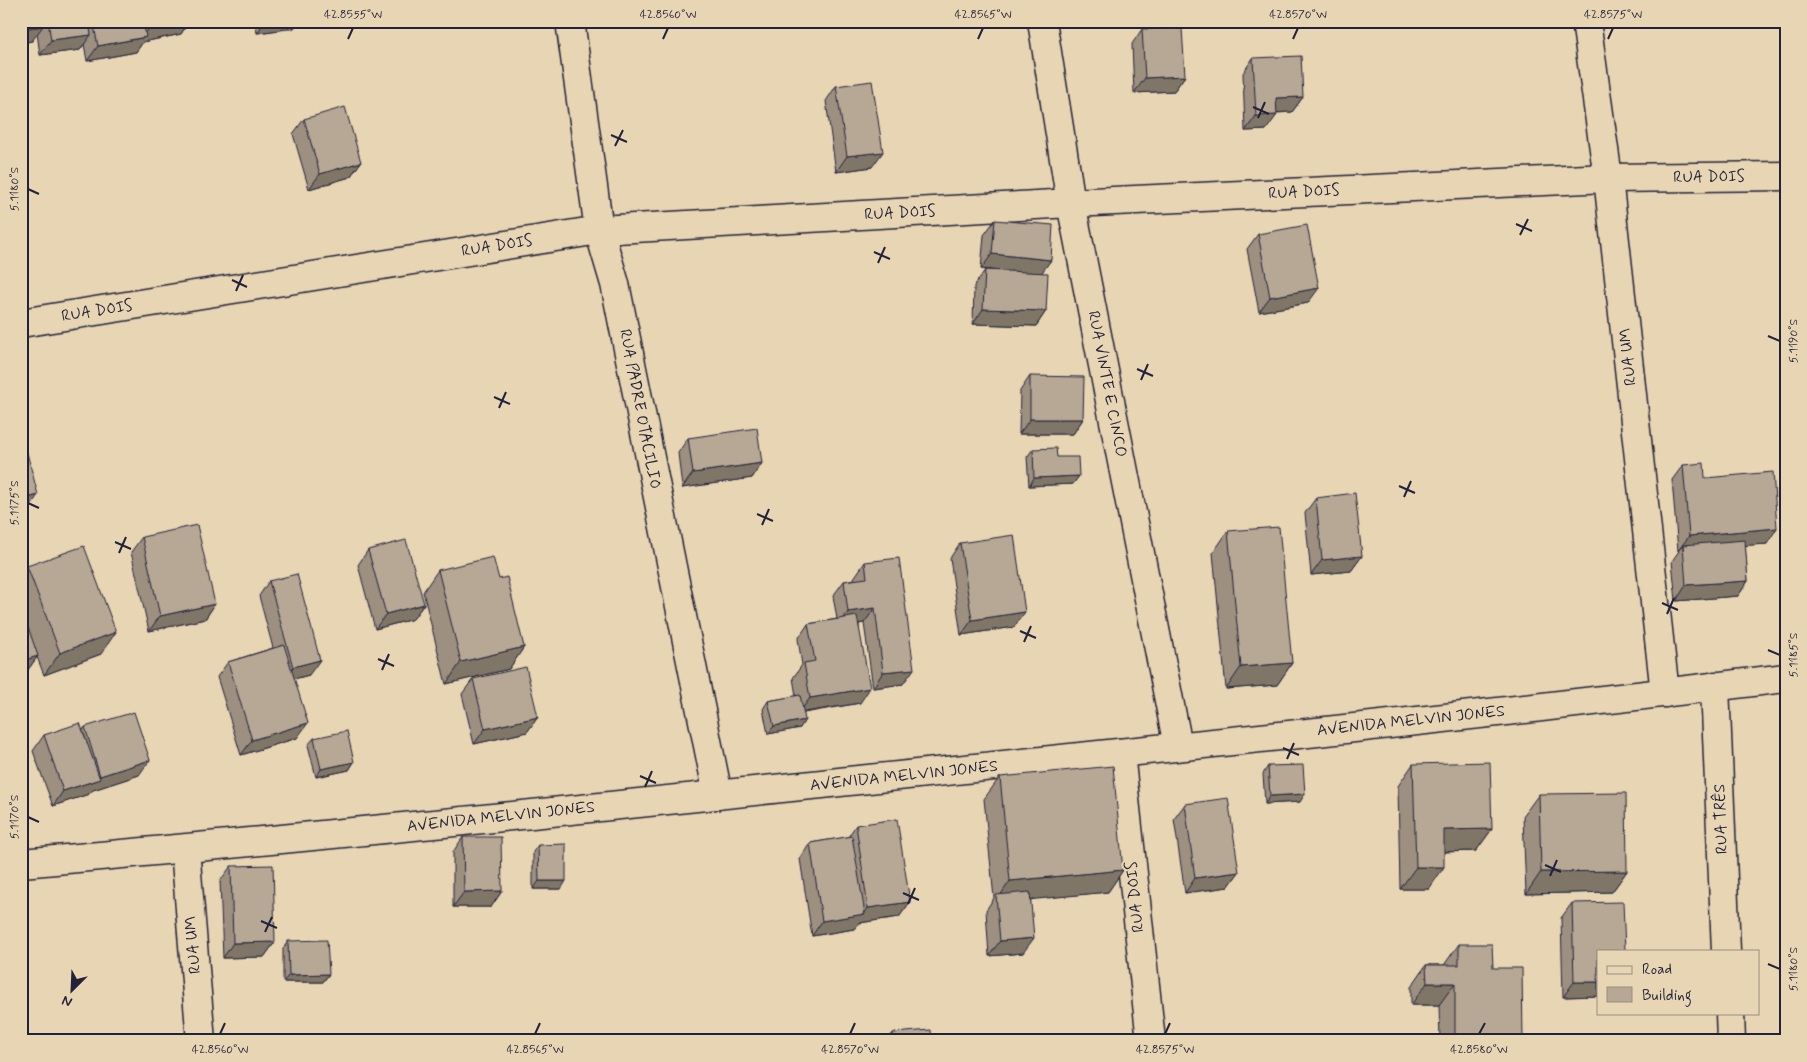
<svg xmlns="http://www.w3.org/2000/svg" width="1807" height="1062" font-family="Mynerve,sans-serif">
	<rect width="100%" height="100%" fill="#e8d5b3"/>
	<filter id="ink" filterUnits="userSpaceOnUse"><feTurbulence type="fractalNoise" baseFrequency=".02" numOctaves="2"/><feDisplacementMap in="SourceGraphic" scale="10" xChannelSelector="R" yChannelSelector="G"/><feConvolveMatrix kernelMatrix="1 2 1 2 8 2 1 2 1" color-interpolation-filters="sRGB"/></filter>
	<g filter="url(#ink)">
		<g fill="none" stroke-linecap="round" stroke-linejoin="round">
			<g stroke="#22223b" stroke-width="31">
				<g id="minor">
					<polyline points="570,21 599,230 615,284 718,795"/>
					<polyline points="1042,21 1071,203 1178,746"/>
					<polyline points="1586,21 1608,178 1665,693"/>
					<polyline points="21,323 599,230 1071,203 1608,178 1786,176"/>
					<polyline points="1715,686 1726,951"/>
					<polyline points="1120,753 1151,1041"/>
					<polyline points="185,849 201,1041"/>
					<polyline points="1730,1013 1731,1041"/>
				</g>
			</g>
			<g stroke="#22223b" stroke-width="31">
				<path id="secondary" d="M21 863C320 837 619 805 917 774 1207 744 1497 714 1786 678"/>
			</g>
			<use href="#minor" stroke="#e8d5b3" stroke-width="28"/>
			<use href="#secondary" stroke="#e8d5b3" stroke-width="28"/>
		</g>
		<g fill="#9d9080" stroke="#22223b">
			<polygon points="21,21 189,21 181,34 143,42 136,52 87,61 84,44 80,50 40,55 37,33 32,41 21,43"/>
			<polygon points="255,21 299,21 294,28 257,33"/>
			<polygon points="1142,29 1185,76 1174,91 1134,93 1132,44"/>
			<polygon points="1253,58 1303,97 1292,112 1277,113 1266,130 1245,131 1243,73"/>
			<polygon points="836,86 872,167 836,172 826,101"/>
			<polygon points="304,119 361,162 350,177 309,189 293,134"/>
			<polygon points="995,220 1051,260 1041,273 1046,311 1036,326 973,324 974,286 985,270 999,271 981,269 984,235"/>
			<polygon points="1258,234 1308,303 1259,312 1247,249"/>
			<polygon points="1030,376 1083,419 1073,434 1019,434 1020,391"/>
			<polygon points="688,438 762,463 752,478 682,488 678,453"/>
			<polygon points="1033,449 1057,457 1079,476 1073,484 1029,486 1027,457"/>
			<polygon points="1683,465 1705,478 1767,544 1745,545 1748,581 1738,596 1676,601 1672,561 1679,551 1678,551 1672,480"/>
			<polygon points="1316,498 1362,556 1351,571 1311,575 1305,513"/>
			<polygon points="1228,531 1292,663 1277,685 1226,689 1213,553"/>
			<polygon points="142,537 215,604 205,619 149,631 131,552"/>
			<polygon points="960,543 1014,627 961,635 950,558"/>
			<polygon points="368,550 424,604 413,619 375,629 358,565"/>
			<polygon points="865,562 903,684 873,688 864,623 859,624 860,703 804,713 800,728 768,734 763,709 768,701 796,696 793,678 802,665 798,639 808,624 837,619 833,596 844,581 854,579 854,578"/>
			<polygon points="27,566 101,654 44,675 37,657 27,671 21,673 21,575"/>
			<polygon points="438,570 499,579 524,647 509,669 446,684 423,592"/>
			<polygon points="269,581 309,675 294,679 297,738 241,755 217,677 228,662 273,648 259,596"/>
			<polygon points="473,679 538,717 527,732 474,744 462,694"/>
			<polygon points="85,727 139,775 93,790 89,794 53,806 33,751 44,735 83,730"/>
			<polygon points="314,738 354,762 349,770 316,777 308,745"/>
			<polygon points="1413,764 1492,829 1476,851 1444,852 1429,889 1400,889 1398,786"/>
			<polygon points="1268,766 1300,802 1265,804 1263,774"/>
			<polygon points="1000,777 1123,870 1108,892 1031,899 1023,953 989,956 986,910 994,898 984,799"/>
			<polygon points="1539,794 1627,871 1612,892 1526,894 1523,816"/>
			<polygon points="1185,804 1239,872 1228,887 1185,893 1174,819"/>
			<polygon points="856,825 910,902 899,917 859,923 854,929 812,936 800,859 810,843 848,837"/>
			<polygon points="463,837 502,891 491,907 453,907 453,852"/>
			<polygon points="538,845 561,889 533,889 533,852"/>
			<polygon points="231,866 275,942 264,957 223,958 220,881"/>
			<polygon points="1572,903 1598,951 1598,996 1563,997 1561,918"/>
			<polygon points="288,941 329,974 323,982 283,982 283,949"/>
			<polygon points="1459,944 1493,968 1523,1041 1440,1041 1439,1005 1411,1005 1411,987 1426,965 1444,965"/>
			<polygon points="893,1033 932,1041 887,1041"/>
		</g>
		<g fill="#807668" stroke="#22223b">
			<polygon points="178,21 189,21 181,34 143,42 136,52 87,61 98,46 142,38 150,27"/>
			<polygon points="265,21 299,21 294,28 257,33"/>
			<polygon points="43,26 32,41 21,43 21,29"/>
			<polygon points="91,35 80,50 40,55 51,40"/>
			<polygon points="1185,76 1174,91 1134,93 1145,78"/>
			<polygon points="1303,97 1292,112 1265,113 1276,98"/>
			<polygon points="1277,115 1266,130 1245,131 1256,116"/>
			<polygon points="883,152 872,167 836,172 847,156"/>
			<polygon points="361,162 350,177 309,189 320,174"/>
			<polygon points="992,254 1051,260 1040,275 981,269"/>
			<polygon points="1319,288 1308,303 1259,312 1270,297"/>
			<polygon points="983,309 1046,311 1036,326 973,324"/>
			<polygon points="1030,419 1083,419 1073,434 1019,434"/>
			<polygon points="762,463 752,478 682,488 693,473"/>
			<polygon points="1079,476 1073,484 1029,486 1034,478"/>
			<polygon points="38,495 28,510 21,512 21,500"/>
			<polygon points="1777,528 1767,544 1683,550 1683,545 1678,551 1689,536"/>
			<polygon points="1362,556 1351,571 1311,575 1322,560"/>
			<polygon points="1748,581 1738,596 1676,601 1686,585"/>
			<polygon points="215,604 205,619 149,631 160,616"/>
			<polygon points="424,604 413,619 375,629 386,614"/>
			<polygon points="875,608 864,623 838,627 848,612"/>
			<polygon points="1025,612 1014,627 961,635 972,620"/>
			<polygon points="116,632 101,654 44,675 60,653"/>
			<polygon points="524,647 509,669 446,684 461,662"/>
			<polygon points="38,656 27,671 21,673 21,661"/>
			<polygon points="320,660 309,675 282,682 293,667"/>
			<polygon points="1292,663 1277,685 1226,689 1241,667"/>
			<polygon points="914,669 903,684 873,688 883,672"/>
			<polygon points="870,688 860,703 799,713 810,698"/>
			<polygon points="538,717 527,732 474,744 485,729"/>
			<polygon points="805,720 800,728 768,734 774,726"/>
			<polygon points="308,723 297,738 241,755 252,740"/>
			<polygon points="150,760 139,775 93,790 89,794 53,806 63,791 97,780 100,776"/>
			<polygon points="354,762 349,770 316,777 321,769"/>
			<polygon points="1305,794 1300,802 1265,804 1270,796"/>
			<polygon points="1492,829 1476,851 1428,852 1444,830"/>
			<polygon points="1416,867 1444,867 1429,889 1400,889"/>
			<polygon points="1123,870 1108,892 997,903 997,900 1010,881"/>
			<polygon points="1627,871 1612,892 1526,894 1541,872"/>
			<polygon points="1239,872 1228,887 1185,893 1195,878"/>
			<polygon points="539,881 566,881 561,889 533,889"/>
			<polygon points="502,891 491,907 453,907 464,892"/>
			<polygon points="910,902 899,917 859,923 854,929 812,936 822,921 864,914 868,908"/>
			<polygon points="1034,938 1023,953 989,956 1000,941"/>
			<polygon points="275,942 264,957 223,958 233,943"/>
			<polygon points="329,974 323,982 283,982 289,975"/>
			<polygon points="1574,982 1598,982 1598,996 1563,997"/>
			<polygon points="1427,983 1455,983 1439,1005 1411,1005"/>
		</g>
		<g fill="#b7a895" stroke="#22223b">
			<polygon points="21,21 42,21 43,26 21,29"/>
			<polygon points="48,21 89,21 91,35 51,40"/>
			<polygon points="93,21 143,21 146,37 98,46"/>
			<polygon points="148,21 178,21 150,27"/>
			<polygon points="1182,28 1185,76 1145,78 1142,29"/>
			<polygon points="1301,56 1303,97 1276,98 1277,115 1256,116 1253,58"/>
			<polygon points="872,81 883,152 847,156 836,86"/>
			<polygon points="345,107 361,162 320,174 304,119"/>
			<polygon points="995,220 1053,225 1051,260 992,254"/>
			<polygon points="1307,225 1319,288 1270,297 1258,234"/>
			<polygon points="985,270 1048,273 1046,311 983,309"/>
			<polygon points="1030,376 1084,377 1083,419 1030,419"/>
			<polygon points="757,428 762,463 693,473 688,438"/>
			<polygon points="1056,448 1057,457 1078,457 1079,476 1034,478 1033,449"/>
			<polygon points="26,449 38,495 21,500 21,450"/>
			<polygon points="1704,463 1705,478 1773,472 1777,528 1689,536 1683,465"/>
			<polygon points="1355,493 1362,556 1322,560 1316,498"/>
			<polygon points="197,525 215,604 160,616 142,537"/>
			<polygon points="1279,527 1292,663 1241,667 1228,531"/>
			<polygon points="1014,535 1025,612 972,620 960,543"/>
			<polygon points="406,540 424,604 386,614 368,550"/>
			<polygon points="1745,540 1748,581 1686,585 1683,545"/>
			<polygon points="84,546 116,632 60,653 27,566"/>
			<polygon points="493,557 499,579 507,577 524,647 461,662 438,570"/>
			<polygon points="899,558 914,669 883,672 875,608 848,612 844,581 867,578 865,562"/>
			<polygon points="297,574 320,660 293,667 269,581"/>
			<polygon points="21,607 38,656 21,661"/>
			<polygon points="857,616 870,688 810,698 804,663 815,661 808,624"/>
			<polygon points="284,645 308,723 252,740 228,662"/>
			<polygon points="526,667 538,717 485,729 473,679"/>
			<polygon points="800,695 805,720 774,726 768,701"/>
			<polygon points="134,712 150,760 100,776 85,727"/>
			<polygon points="80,723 100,779 63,791 44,735"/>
			<polygon points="347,731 354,762 321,769 314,738"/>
			<polygon points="1490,762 1492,829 1444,830 1444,867 1416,867 1413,764"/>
			<polygon points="1303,765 1305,794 1270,796 1268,766"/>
			<polygon points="1113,766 1123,870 1010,881 1000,777"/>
			<polygon points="1626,793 1627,871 1541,872 1539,794"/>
			<polygon points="1228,798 1239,872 1195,878 1185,804"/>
			<polygon points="897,819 910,902 868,908 856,825"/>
			<polygon points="852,836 865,914 822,921 810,843"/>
			<polygon points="463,837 501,837 502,891 464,892"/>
			<polygon points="566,844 566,881 539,881 538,845"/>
			<polygon points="273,865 275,942 233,943 231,866"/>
			<polygon points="1030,892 1034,938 1000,941 996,895"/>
			<polygon points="1623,902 1625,951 1598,951 1598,982 1574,982 1572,903"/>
			<polygon points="327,940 329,974 289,975 288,941"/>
			<polygon points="1459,944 1492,944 1493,968 1522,968 1523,1041 1455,1041 1455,983 1427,983 1426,965 1459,965"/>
			<polygon points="931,1030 932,1041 893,1041 893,1033"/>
		</g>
	</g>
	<path fill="none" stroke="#22223b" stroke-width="2" d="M348 39 353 28M663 39 668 28M978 39 983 28M1293 39 1298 28M1608 39 1613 28M1253 107 1269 114M1258 118 1265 102M611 135 627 142M615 146 623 130M28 189 39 194M1516 224 1532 231M1520 235 1528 219M874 252 890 259M878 263 885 247M232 280 247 287M236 291 243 275M1768 336 1780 341M1137 369 1153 376M1141 380 1148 364M494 397 510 404M499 408 506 392M1399 486 1415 493M1404 497 1411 481M28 503 39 508M757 514 773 521M762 525 769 509M115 542 131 549M119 553 126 537M1662 603 1678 610M1667 614 1674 598M1020 631 1036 638M1024 642 1031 626M1768 650 1780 655M378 659 394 666M382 670 389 654M1283 748 1299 755M1287 759 1294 743M640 776 656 783M645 787 652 771M28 817 39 822M1545 865 1561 872M1550 876 1557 860M903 893 919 900M908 904 915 888M261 921 277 928M265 932 272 917M1768 964 1780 969M220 1034 225 1023M535 1034 540 1023M850 1034 855 1023M1165 1034 1170 1023M1479 1034 1485 1023"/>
	<g text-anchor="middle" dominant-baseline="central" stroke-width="4" stroke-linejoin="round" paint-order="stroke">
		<g font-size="16" fill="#22223b" stroke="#e8d5b3">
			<text transform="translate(1709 177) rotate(-1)">RUA DOIS</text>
			<text transform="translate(1304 192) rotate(-3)">RUA DOIS</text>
			<text transform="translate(900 213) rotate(-3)">RUA DOIS</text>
			<text transform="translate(497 246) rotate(-9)">RUA DOIS</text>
			<text transform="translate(97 311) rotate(-9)">RUA DOIS</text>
			<text transform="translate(1628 357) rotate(-96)">RUA UM</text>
			<text transform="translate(1107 384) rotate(79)">RUA VINTE E CINCO</text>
			<text transform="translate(640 409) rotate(79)">RUA PADRE OTACILIO</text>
			<text transform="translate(1411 721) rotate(-6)">AVENIDA MELVIN JONES</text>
			<text transform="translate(904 776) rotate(-6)">AVENIDA MELVIN JONES</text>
			<text transform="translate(501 817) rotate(-6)">AVENIDA MELVIN JONES</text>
			<text transform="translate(1721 819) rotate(-92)">RUA TRÊS</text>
			<text transform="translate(1135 897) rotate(-96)">RUA DOIS</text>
			<text transform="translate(193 945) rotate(-95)">RUA UM</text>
		</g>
	</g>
	<rect width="1807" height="1062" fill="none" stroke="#e8d5b3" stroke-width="55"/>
	<rect x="1597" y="950" width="162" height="65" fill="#e8d5b3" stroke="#998d83"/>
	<rect x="1607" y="966" width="25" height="8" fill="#e8d5b3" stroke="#998d83"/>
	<text x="1642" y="974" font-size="15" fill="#22223b">Road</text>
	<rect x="1607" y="987" width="25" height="15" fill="#b7a895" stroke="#998d83"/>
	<text x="1642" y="1000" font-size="15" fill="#22223b">Building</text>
	<g transform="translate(72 990) rotate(204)" stroke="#e8d5b3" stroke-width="4" paint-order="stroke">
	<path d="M0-4L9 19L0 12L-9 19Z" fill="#22223b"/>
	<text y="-8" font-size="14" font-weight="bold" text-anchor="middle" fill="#22223b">N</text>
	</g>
	<rect x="28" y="28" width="1752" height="1006" fill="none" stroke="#22223b" stroke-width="2"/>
	<g font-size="12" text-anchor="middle" fill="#22223b">
		<text x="353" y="18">42.8555°W</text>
		<text x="668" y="18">42.8560°W</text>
		<text x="983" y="18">42.8565°W</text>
		<text x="1298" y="18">42.8570°W</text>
		<text x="1613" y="18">42.8575°W</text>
		<text transform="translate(14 189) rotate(-90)" y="4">5.1180°S</text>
		<text transform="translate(1793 341) rotate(-90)" y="4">5.1190°S</text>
		<text transform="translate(14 503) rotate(-90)" y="4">5.1175°S</text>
		<text transform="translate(1793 655) rotate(-90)" y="4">5.1185°S</text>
		<text transform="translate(14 817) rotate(-90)" y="4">5.1170°S</text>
		<text transform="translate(1793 969) rotate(-90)" y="4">5.1180°S</text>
		<text x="220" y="1053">42.8560°W</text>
		<text x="535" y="1053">42.8565°W</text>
		<text x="850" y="1053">42.8570°W</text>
		<text x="1165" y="1053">42.8575°W</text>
		<text x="1479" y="1053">42.8580°W</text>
	</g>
</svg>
